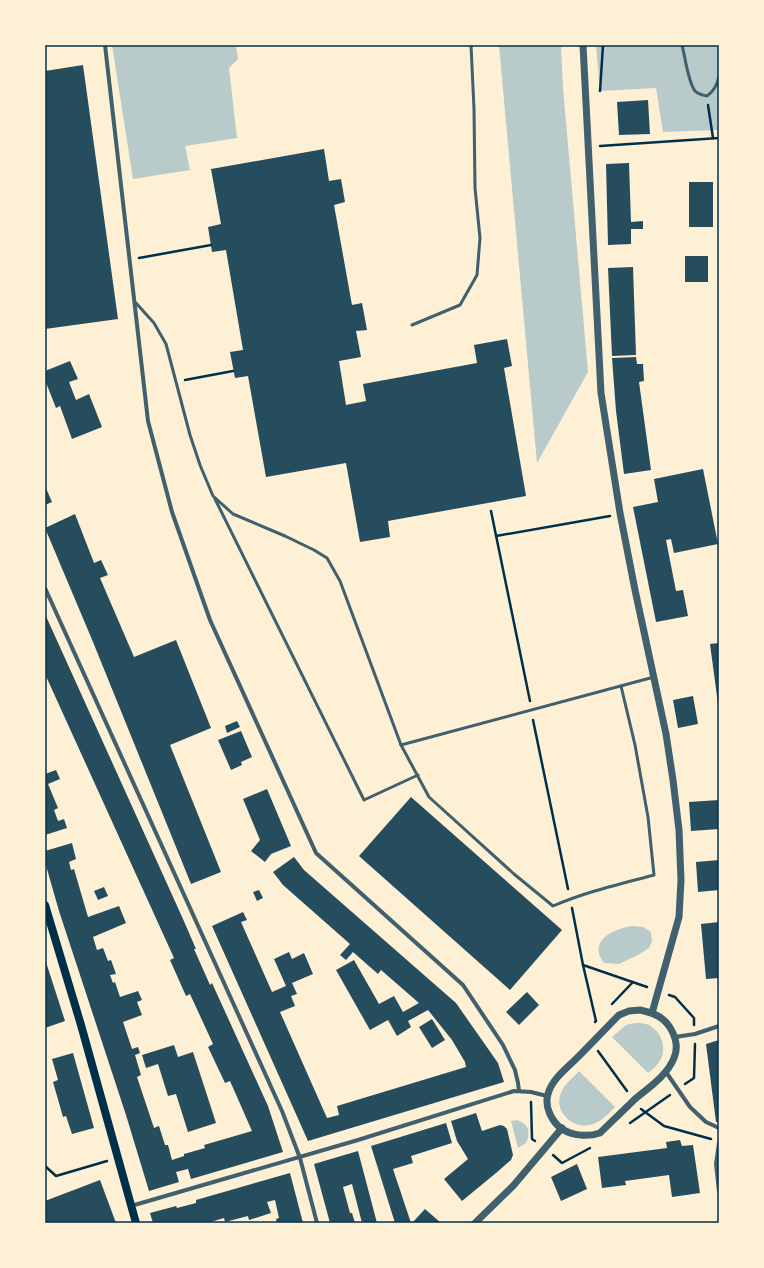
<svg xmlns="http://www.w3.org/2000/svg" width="764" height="1268" font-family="'Crimson Pro',serif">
	<rect width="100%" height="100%" fill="#fdf0d5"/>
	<g fill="#b9caca">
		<polygon points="112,45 236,45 238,59 229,68 237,138 185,146 190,170 133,179"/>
		<polygon points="499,45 561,45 563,88 588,372 537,463"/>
		<polygon points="596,45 719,45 719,130 663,132 656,88 600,91"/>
		<path d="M632 926 643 927 651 932 652 941 649 948 638 955 619 964 604 963C587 941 613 929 632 926Z"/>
		<path d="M635 1023C641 1023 648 1023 653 1028 662 1034 666 1049 661 1059 658 1065 653 1069 648 1073L612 1037 626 1025Z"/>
		<path d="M579 1071 615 1107C608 1114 602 1121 593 1124 574 1131 553 1112 561 1093 564 1084 573 1078 579 1071Z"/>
		<path d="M517 1120C529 1124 531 1132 526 1143L518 1148 511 1121Z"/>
	</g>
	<g fill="#264d5e">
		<polygon points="83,65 118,319 45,329 45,71"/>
		<polygon points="648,100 650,134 619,135 617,102"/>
		<polygon points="324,149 329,181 341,179 345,202 334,205 352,305 362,303 367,330 356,331 361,357 339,361 346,405 366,401 363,384 477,363 474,345 507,339 512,366 504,368 526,496 388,521 390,537 360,542 346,463 266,477 248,376 235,378 230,352 243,350 226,250 212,252 208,227 221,224 211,169"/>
		<polygon points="629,163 631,222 643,221 643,229 631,229 631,244 608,245 606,164"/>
		<rect x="689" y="182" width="24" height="45"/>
		<rect x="685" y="256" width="23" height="26"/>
		<polygon points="633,267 636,355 612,356 608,268"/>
		<polygon points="636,357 637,364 643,364 644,381 639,382 651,470 624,474 616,411 612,358"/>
		<polygon points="70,361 78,379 69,382 76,400 89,394 102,427 72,439 60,406 56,408 45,380 45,371"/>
		<polygon points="703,469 718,544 674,553 671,539 666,540 676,591 683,590 688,616 656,622 633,507 658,502 654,479"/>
		<polygon points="45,486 52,502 45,505"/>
		<polygon points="75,514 94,563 101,560 108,575 100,578 134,657 176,640 211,728 170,745 221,872 191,884 93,642 45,528"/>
		<polygon points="45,614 183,919 196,949 194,949 210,985 212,983 268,1106 283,1152 191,1179 188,1169 176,1172 179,1182 149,1191 126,1115 59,911 45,862 45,851 72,843 76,859 69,862 71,870 74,869 88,917 119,906 126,923 93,937 97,950 103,948 108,961 111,960 116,974 110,975 113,983 115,982 120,997 138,991 142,1000 137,1002 142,1015 123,1022 132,1049 138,1047 140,1053 135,1055 141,1075 137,1077 154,1128 159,1126 165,1145 168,1145 172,1160 184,1156 184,1154 205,1148 204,1145 252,1131 230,1081 225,1083 208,1047 213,1044 190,994 186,996 170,960 174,958 45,674"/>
		<polygon points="719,643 719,704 718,704 710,644"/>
		<polygon points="693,696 698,724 678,728 673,700"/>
		<polygon points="237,721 240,727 227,733 225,726"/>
		<polygon points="241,731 252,757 241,762 242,765 231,770 218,740"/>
		<polygon points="56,770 60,779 48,784 58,808 54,810 58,821 64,819 67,828 45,835 45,774"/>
		<polygon points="267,789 291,846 271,854 265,862 251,851 260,840 243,799"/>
		<polygon points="411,797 562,930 510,990 359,856"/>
		<polygon points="719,800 719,829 691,831 689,802"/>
		<polygon points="294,857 304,870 456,1003 498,1063 504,1082 308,1141 212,926 243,912 247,920 241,922 272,992 286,986 274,959 289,952 292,959 304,953 313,974 292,983 297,994 291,996 295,1006 280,1012 327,1118 339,1115 337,1106 466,1067 465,1062 452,1040 428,1010 408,1021 411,1027 397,1036 388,1020 370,1030 336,970 354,960 379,1004 394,996 403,1012 419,1003 381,970 378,974 353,952 346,960 340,955 350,944 283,885 273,872"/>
		<polygon points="719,860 719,890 698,892 696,862"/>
		<polygon points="104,887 108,896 98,900 94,891"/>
		<polygon points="259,890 263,898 257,901 253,892"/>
		<polygon points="719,922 719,978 706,979 701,924"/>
		<polygon points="45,959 65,1021 45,1028"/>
		<polygon points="527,992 539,1005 519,1025 506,1012"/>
		<polygon points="432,1019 445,1040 432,1048 419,1027"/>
		<polygon points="719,1040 719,1122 716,1122 706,1044"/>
		<polygon points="174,1045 178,1057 193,1052 216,1123 188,1132 176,1094 168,1096 158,1064 146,1068 142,1055"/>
		<polygon points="73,1053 94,1128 72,1134 66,1116 63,1117 53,1082 58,1080 52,1059"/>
		<polygon points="476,1113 482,1131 500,1125 504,1126 507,1129 513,1155 511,1160 496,1173 462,1201 444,1179 468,1159 457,1141 451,1121"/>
		<polygon points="446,1123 452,1143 411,1156 413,1163 393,1169 411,1223 395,1223 371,1146"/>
		<polygon points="680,1140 682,1146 693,1145 700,1193 672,1197 669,1175 625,1181 626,1185 602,1188 598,1157 667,1148 666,1142"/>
		<polygon points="358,1151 377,1223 362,1223 352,1184 343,1187 350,1213 352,1213 355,1223 330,1223 314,1164"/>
		<polygon points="577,1164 587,1189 561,1201 551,1177"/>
		<polygon points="290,1173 303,1223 277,1223 276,1219 279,1218 275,1200 267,1202 271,1213 249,1220 248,1216 225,1222 224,1218 207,1223 153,1223 150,1213 176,1206 177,1208 196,1203 196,1200"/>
		<polygon points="100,1180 116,1223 45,1223 45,1201"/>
		<polygon points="425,1209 441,1223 412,1223"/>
	</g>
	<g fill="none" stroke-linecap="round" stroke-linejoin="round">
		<g stroke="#003049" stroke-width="2.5">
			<polyline points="600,91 603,45"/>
			<polyline points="708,105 713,138"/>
			<polyline points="600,146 719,138"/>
			<polyline points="139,258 211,245"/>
			<polyline points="185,380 233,371"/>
			<polyline points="491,511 530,701"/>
			<polyline points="496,536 610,516"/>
			<polyline points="533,720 568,889"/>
			<polyline points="572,908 583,965 596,1021 595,1022"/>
			<polyline points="583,965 647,987"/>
			<polyline points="669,995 675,997 694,1018 694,1025"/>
			<polyline points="612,1004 633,982"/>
			<polyline points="598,1051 627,1091"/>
			<polyline points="685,1084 694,1078 695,1044"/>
			<polyline points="531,1102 532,1139 535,1141"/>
			<polyline points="641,1109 664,1126 711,1139"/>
			<polyline points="630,1123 670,1095"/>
			<polyline points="553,1155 562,1163 590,1148"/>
			<polyline points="45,1166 56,1176 107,1161"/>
		</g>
		<g stroke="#3f606c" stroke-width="3">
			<path d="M682 45C685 56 688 82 695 91 698 94 702 95 707 96 713 92 718 84 719 76"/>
			<polyline points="136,303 154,323 166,344 190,435 200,465 213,496 233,514 285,536 314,550 327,558 340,581 401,745 654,677"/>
			<polyline points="412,325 460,305 477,275 480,238 475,188 474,109 471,45"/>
			<polyline points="215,499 364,800 418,775"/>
			<path d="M401 745 429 797 514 874 553 906C585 892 620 884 654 875L648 817 635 745 621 686"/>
		</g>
		<g stroke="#3f606c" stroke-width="4">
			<polyline points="105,45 148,421 172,512 210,620 316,853 463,985 503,1045 515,1070 518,1083 519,1091"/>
			<polyline points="45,588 282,1111 300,1158 317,1223"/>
			<polyline points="675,1037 695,1034 719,1026"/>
			<polyline points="666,1072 690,1107 706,1122 719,1128"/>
			<polyline points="719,1143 716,1164 719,1191"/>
			<polyline points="131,1206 358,1140 514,1091 531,1092 547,1096"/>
		</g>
		<g stroke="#3f606c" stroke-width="7">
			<polyline points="583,45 601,393 620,513 635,590 666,734 673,780 679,830 681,880 679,917 652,1013"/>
			<path d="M640 1010C654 1013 665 1017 672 1031 676 1039 678 1049 674 1058 667 1076 648 1088 634 1100 623 1111 611 1122 600 1133 588 1137 573 1136 562 1129 552 1122 544 1107 548 1094 552 1079 567 1068 578 1057 592 1043 605 1029 619 1015L629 1011Z"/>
			<polyline points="475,1223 513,1186 562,1128"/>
		</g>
		<polyline stroke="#003049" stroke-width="8" points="45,905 81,1025 136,1223"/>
	</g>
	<rect width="764" height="1268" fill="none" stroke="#fdf0d5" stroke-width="92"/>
	<rect x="46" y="46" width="672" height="1176" fill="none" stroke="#003049" stroke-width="1.5"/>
</svg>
